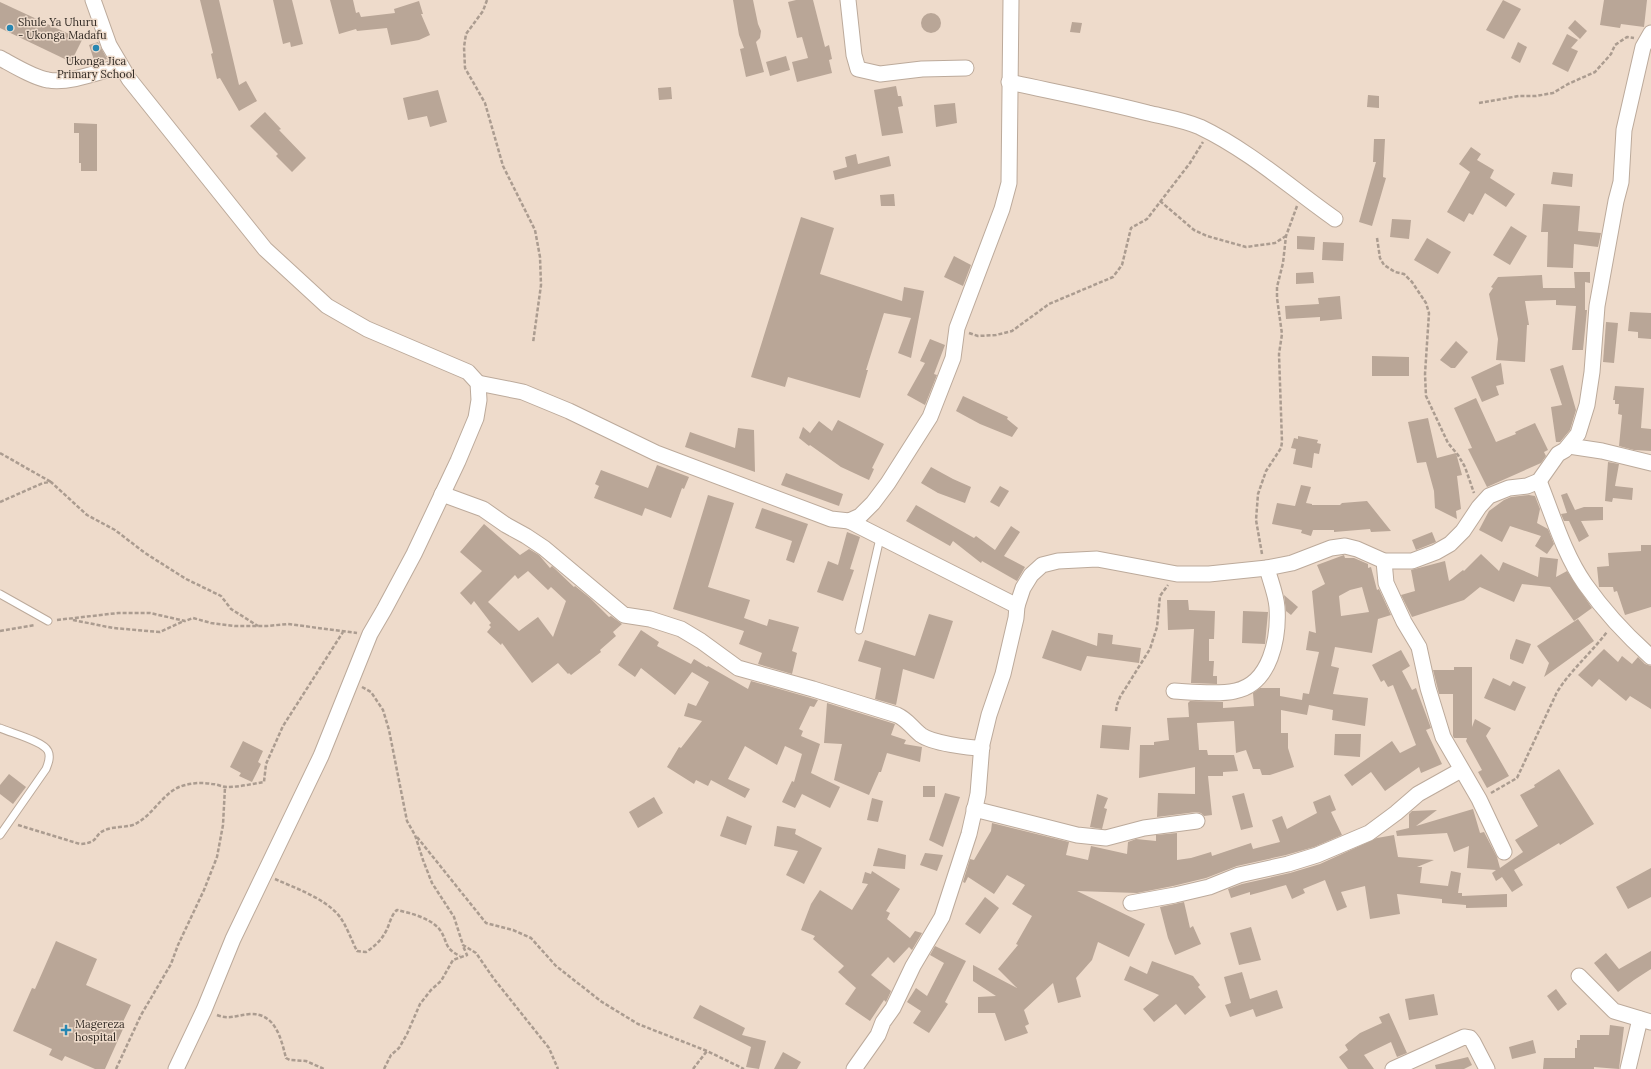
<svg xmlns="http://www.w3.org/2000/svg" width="1651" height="1069" font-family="Lora,serif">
	<rect width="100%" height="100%" fill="#eedbcb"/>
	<g fill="#b9a697" fill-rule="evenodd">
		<polygon points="200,0 219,0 239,85 246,81 257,101 239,111 220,78 217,79 211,54 213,53"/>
		<polygon points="273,0 292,0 303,44 291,47 290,42 283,44"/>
		<polygon points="330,0 353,0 356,13 359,12 361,17 395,13 394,9 419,1 423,14 421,14 430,35 419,40 391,45 387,28 357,31 356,29 339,34"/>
		<polygon points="733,0 753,0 758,24 761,31 760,38 756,42 764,72 746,77 740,49 744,48 739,35"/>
		<polygon points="796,0 813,0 825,47 829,45 832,59 829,60 832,73 797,82 792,62 808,58 802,37 797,38 788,2"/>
		<polygon points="1503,0 1521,9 1504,39 1486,30"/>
		<polygon points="1604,0 1647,0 1644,27 1621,24 1620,28 1600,25"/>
		<polygon points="0,2 82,40 71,62 0,28"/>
		<circle cx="931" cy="23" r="10"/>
		<polygon points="1575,20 1587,31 1580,39 1568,28"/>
		<polygon points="1072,22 1082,23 1080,33 1070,32"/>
		<polygon points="1567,34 1578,40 1571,48 1578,51 1568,72 1552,64"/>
		<polygon points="98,42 107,59 95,63 89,45"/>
		<polygon points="1518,42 1527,47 1520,63 1511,58"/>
		<polygon points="786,56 790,70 770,76 766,62"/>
		<polygon points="896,86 898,96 901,96 903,106 898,107 903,133 882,136 874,90"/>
		<polygon points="671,87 672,99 659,100 658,88"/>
		<polygon points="438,90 447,122 430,127 427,116 408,120 403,98"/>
		<polygon points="1368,95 1379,96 1379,108 1367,107"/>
		<polygon points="955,103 957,123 936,127 934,105"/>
		<polygon points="265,112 281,129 279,130 306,158 292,172 276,156 278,154 250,126"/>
		<polygon points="74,123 97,124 97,171 81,171 81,163 79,163 79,133 74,133"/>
		<polygon points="1374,139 1385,139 1383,177 1386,178 1372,226 1359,222 1376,162 1373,162"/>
		<polygon points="1471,147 1481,154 1477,160 1494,170 1490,178 1515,194 1506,207 1485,193 1473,215 1469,213 1464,222 1447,212 1470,172 1459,164"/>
		<polygon points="856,154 858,164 889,156 891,166 835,180 833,171 847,167 845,157"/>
		<polygon points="1553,172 1573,174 1572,187 1551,184"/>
		<polygon points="894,194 895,206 881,206 880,195"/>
		<polygon points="1543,204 1580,206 1578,231 1601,233 1598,247 1574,244 1573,268 1547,267 1548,232 1541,232"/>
		<polygon points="801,217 834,228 820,274 902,301 904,287 924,291 911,358 898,353 911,318 884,313 866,370 868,370 860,398 788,377 785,387 751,377"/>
		<polygon points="1392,219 1411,220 1409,239 1390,237"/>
		<polygon points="1511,226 1527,236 1510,265 1493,255"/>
		<polygon points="1297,236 1315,237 1314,250 1297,249"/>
		<polygon points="1427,238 1451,252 1438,274 1414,260"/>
		<polygon points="1323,242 1344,243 1343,261 1322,260"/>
		<polygon points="954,256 971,265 963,286 944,277"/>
		<polygon points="1313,272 1314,283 1296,284 1296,273"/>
		<polygon points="1574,272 1590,272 1590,283 1585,282 1585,310 1587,310 1583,350 1572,350 1576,306 1556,305 1556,300 1525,301 1529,325 1527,325 1525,362 1496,360 1498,339 1489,294 1493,288 1491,287 1498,277 1542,275 1543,288 1575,288"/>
		<polygon points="1340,296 1342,319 1320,321 1320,317 1286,319 1285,306 1319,304 1318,298"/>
		<polygon points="1630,312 1651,313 1651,339 1638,338 1638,332 1628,331"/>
		<polygon points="1606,322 1618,323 1614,363 1603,362"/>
		<polygon points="930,339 945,345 934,374 937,375 925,405 907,395 925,363 920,361"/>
		<polygon points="1456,341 1468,352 1455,368 1451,368 1440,360"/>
		<polygon points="1372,356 1409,357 1409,376 1372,376"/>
		<polygon points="1501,363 1504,384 1496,386 1499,395 1482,402 1471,377"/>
		<polygon points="1563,365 1576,410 1570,430 1560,442 1556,442 1551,407 1562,405 1550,369"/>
		<polygon points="1615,386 1644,388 1641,428 1651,429 1651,451 1634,450 1619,446 1622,415 1618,414 1619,404 1615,404 1615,400 1613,400"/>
		<polygon points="963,396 1008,417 1007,419 1018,428 1012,437 980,424 956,411"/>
		<polygon points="1476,398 1496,442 1516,434 1515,432 1535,423 1548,450 1544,452 1546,456 1541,463 1487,487 1468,449 1472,448 1454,408"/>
		<polygon points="1428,418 1437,458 1456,453 1462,475 1457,476 1461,509 1456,511 1457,519 1435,508 1434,491 1426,462 1417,463 1408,422"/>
		<polygon points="838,420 884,444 872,468 874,469 869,480 841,467 810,445 809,446 799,438 803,427 810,433 819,421 832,431"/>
		<polygon points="738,428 754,430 755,472 685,447 690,432 735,448"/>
		<polygon points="1298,436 1318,440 1317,443 1321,444 1319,454 1314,453 1312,468 1293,464 1296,449 1291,448 1294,438 1298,439"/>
		<polygon points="1608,462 1619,464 1615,486 1633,488 1632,500 1613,498 1612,502 1605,501"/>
		<polygon points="657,465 689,477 684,489 682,488 671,518 645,508 642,516 594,498 599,486 595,484 601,470 648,488"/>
		<polygon points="931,467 953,479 971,487 965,503 938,493 921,483"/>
		<polygon points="786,473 843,494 839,506 781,485"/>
		<polygon points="1301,485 1311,487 1306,503 1312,504 1312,505 1340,505 1342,503 1367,501 1391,531 1371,532 1370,529 1334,532 1334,530 1313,530 1311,536 1301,533 1302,530 1272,524 1277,503 1295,506"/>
		<polygon points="1000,486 1009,491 999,507 990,502"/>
		<polygon points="1567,493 1575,510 1584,507 1603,507 1603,520 1581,521 1589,536 1579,542 1569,521 1564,521 1561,514 1567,513 1561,495"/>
		<polygon points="708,495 734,503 708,587 750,600 744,618 767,626 769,619 799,627 792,651 797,653 792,674 758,664 762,653 739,644 744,631 673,609"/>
		<polygon points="1529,495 1535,496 1540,509 1537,523 1548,529 1554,544 1547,554 1535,546 1541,536 1510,526 1502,542 1479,530 1489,511 1504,500 1511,497"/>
		<polygon points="916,505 974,538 976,536 995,550 1011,526 1020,532 1004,556 1025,567 1017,581 982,561 981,563 953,541 950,546 906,521"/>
		<polygon points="762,508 808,524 794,563 786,560 792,541 755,528"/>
		<path d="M484 524 520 555 529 549 539 555 550 568 552 566 574 587 575 586 590 598 609 617 611 616 622 624 613 632 616 636 600 650 601 652 571 675 569 673 568 674 558 663 532 683 502 643 501 645 487 632 491 627 489 625 491 623 474 601 471 605 460 593 482 571 460 552ZM528 571 548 590 551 587 566 601 553 637 538 617 519 631 488 602 515 575 518 579Z"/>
		<polygon points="847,532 860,537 850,569 854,570 843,601 817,592 828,561 838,565"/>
		<polygon points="1432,532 1436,542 1416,550 1412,540"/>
		<polygon points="1641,545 1651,545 1651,607 1625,615 1617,591 1614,592 1613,587 1599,587 1597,567 1609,566 1608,553 1641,551"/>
		<polygon points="1481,554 1499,571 1503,562 1538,577 1540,557 1558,559 1556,577 1567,571 1592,608 1574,621 1550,587 1522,584 1514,602 1480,587 1464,600 1412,617 1401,595 1415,591 1411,570 1445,561 1449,581 1463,570 1464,571"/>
		<path d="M1344 555 1345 558H1354L1368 564V568L1371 567 1377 590 1379 589 1391 615 1378 619 1372 653 1335 647 1331 666 1339 668 1333 694 1368 698 1365 726 1332 720 1333 710 1309 705 1307 715 1281 710V733H1288V748L1294 767 1270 775H1262L1260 769H1253L1246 750 1236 753 1234 721 1197 723 1199 750H1207L1208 755H1234L1238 771 1223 772V776H1208L1212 815 1204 816 1201 813 1196 812 1157 817 1158 793 1195 794V767L1139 778 1140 745H1154V742L1169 740 1167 718 1189 717 1188 703 1190 701 1223 702V708L1254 706 1253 693 1260 688H1280V696L1302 700 1303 693 1309 694 1319 652 1306 650 1309 631 1316 633 1312 591 1325 584 1317 565ZM1362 587 1369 612 1341 616 1339 596 1350 590Z"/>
		<polygon points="1284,595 1298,607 1291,615 1286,611"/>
		<polygon points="1167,600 1188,600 1189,610 1215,611 1214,639 1209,639 1209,661 1214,661 1213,676 1217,676 1217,684 1191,683 1194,629 1168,630"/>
		<polygon points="1243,611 1268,612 1265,644 1242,643"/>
		<polygon points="929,614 953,621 934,679 903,669 896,705 875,699 881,668 858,661 865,640 915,656"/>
		<polygon points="1578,619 1594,641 1544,677 1549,663 1537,646"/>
		<polygon points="641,630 659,642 657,646 691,664 694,659 707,667 708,666 748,689 751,681 818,700 814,707 810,706 799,729 803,731 801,736 820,744 811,773 840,787 830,808 802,794 795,808 782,802 792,781 794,782 802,754 785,746 777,765 745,746 728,779 750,789 745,798 711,780 708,786 696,780 694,784 667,767 679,747 681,748 702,721 684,716 688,703 696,706 709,682 692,672 675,695 641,668 635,677 618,665"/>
		<polygon points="1052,630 1097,646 1098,633 1113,635 1112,644 1141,648 1139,663 1087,656 1081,671 1042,658"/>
		<polygon points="1516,639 1531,644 1523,664 1510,659 1510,655"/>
		<polygon points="1604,649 1618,662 1622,656 1632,664 1638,657 1645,664 1651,666 1651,709 1630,696 1626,701 1599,679 1592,687 1578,675"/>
		<polygon points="1401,650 1410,666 1402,671 1412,690 1416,688 1431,728 1426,730 1442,764 1421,773 1419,767 1385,791 1371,772 1352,786 1344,775 1392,741 1400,753 1416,745 1393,685 1388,687 1384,680 1381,682 1372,665"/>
		<polygon points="1454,667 1472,667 1472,727 1475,719 1491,728 1486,736 1509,776 1487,788 1478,772 1482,770 1466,741 1467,738 1454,738 1453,736 1453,694 1439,694 1433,670 1454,670"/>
		<polygon points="1493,678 1510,686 1513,681 1526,687 1515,711 1484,698"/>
		<polygon points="827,703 895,724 891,735 906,740 904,744 922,747 920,762 887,753 881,772 879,772 869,795 834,780 842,744 824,743"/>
		<polygon points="1102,725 1131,727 1129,750 1100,748"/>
		<polygon points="1335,734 1361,734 1360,757 1334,755"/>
		<polygon points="243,741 263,751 258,762 261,764 252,782 239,776 241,773 230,767"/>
		<polygon points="1559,769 1594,824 1560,845 1559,843 1514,870 1523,885 1512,892 1502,877 1496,881 1492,873 1496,870 1467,868 1469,846 1454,852 1447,833 1397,836 1396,831 1409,828 1409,814 1412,811 1437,810 1416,826 1473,809 1480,833 1484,832 1497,857 1500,868 1523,852 1515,840 1538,826 1520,795 1535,787 1534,785"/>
		<polygon points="9,774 26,787 13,804 0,794 0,785"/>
		<rect x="923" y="786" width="12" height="11"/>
		<polygon points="945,793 960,797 943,847 929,840"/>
		<polygon points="1244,793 1253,827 1241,830 1232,796"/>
		<polygon points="1097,794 1108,798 1104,808 1107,809 1102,829 1090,827"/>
		<polygon points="1330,795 1336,810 1331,812 1342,835 1314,847 1286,855 1237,866 1206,878 1173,886 1137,893 1077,891 1145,924 1129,957 1098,942 1092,960 1076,978 1081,997 1058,1003 1053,983 1024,1010 1029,1024 1025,1026 1028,1033 1005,1041 995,1013 978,1013 978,997 996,996 973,981 973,965 1017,988 998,969 1018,945 1016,944 1032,916 1012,904 1025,885 1007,875 994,894 968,877 965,883 963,882 970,859 974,860 991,831 992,823 1069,842 1066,855 1088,860 1091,846 1127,854 1128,842 1136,839 1156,841 1156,835 1177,833 1177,860 1191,858 1211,852 1212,856 1251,843 1253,849 1280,842 1272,820 1282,816 1287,829 1317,813 1313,802"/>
		<polygon points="654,797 663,813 638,828 629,812"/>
		<polygon points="872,798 883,801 878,822 867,820"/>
		<polygon points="727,816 752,826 746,845 720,836"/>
		<polygon points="777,826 796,829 795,834 822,848 804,884 786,875 798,851 774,846"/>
		<polygon points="1394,835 1398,857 1434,860 1417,867 1422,867 1420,883 1448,886 1451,871 1461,873 1458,893 1462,893 1462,896 1507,894 1507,907 1466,908 1466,905 1442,903 1442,899 1397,894 1400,914 1370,919 1365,886 1341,892 1347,907 1337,911 1325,880 1303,889 1305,893 1292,899 1286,885 1250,895 1250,892 1231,898 1228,889 1242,884 1290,873 1320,864 1377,838"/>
		<polygon points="878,848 906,855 905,869 873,866"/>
		<polygon points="925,853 943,855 937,871 920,865"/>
		<polygon points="1651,868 1651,897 1628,909 1616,887"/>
		<polygon points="872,871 900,889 886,911 890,913 887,919 910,938 915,931 922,933 912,950 909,947 894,963 888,957 871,975 891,991 886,1002 884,1000 870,1021 845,1004 856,988 838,972 844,966 813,939 815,936 801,930 811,904 820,890 852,910 868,884 862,883 865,872 871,874"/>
		<polygon points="985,897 999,908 980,934 965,924"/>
		<polygon points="1184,902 1190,928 1193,926 1201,944 1175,955 1168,938 1160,907"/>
		<polygon points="1251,927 1261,960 1239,965 1230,933"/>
		<polygon points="56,941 97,959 86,985 131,1005 120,1028 123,1029 105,1069 95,1069 65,1056 62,1061 49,1055 52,1049 13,1031 32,988 35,989"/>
		<polygon points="935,946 966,961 945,1002 948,1004 929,1033 913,1023 921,1011 907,1002 916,988 927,996 944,963 930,955"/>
		<polygon points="1651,951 1651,969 1634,980 1618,992 1594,963 1606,953 1619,969"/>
		<polygon points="1152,961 1193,976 1200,985 1198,987 1206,997 1185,1015 1176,1004 1154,1022 1143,1009 1159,995 1124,980 1130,966 1147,974"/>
		<polygon points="1242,972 1250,999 1277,990 1283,1008 1256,1017 1253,1009 1230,1017 1225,1005 1231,1003 1224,977"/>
		<polygon points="1556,989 1567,1004 1558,1011 1547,996"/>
		<polygon points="1434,994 1438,1015 1409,1020 1405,999"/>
		<polygon points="700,1005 745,1028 742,1035 766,1041 759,1069 746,1067 751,1047 693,1018"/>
		<polygon points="1389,1013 1407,1053 1397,1057 1391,1042 1364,1055 1374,1069 1348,1069 1339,1057 1348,1050 1345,1045 1360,1033 1382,1023 1379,1017"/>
		<polygon points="1610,1025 1624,1027 1619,1069 1594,1067 1594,1069 1543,1069 1544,1058 1575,1058 1575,1048 1577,1048 1577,1040 1580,1040 1580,1035 1609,1035"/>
		<polygon points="1533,1040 1536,1053 1512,1059 1509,1047"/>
		<polygon points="783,1052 801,1062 797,1069 774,1069"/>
		<polygon points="1468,1057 1472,1065 1464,1069 1436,1069 1435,1065"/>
	</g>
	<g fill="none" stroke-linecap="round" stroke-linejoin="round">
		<g stroke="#bcaa9b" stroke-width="9">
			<g id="lane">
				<polyline points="0,594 48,621"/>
				<polyline points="859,630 880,538"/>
				<path d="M0 728C11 733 43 741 48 751 51 757 48 764 46 769L0 835"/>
			</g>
		</g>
		<g stroke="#bcaa9b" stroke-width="17">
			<g id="street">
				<polyline points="93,0 109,45 129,79 265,249 327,306 367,329 468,372 478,383 479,400 476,418 458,461 414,554 384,610 370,634 321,756 233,939 204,1010 176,1069"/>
				<polyline points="848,0 854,55 858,69 880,74 922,69 966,68"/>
				<path d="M0 58C13 65 34 78 48 80 69 84 101 71 121 66"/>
				<path d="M1009 82C1055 92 1102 101 1148 113 1165 117 1184 120 1200 127 1250 151 1291 188 1335 219"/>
				<polyline points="478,383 523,392 569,411 656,453 831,519 849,521 860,516 873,503 888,483 930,417 953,358 957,328 1002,209 1009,183 1011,0"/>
				<polyline points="1569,446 1602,451 1651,463"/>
				<path d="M1539 481C1553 516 1564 554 1585 584 1604 611 1626 635 1651 657"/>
				<path d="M442 494 483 509 506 525 526 536 544 548 624 615 650 619 681 629 701 641 738 668 813 689 897 715C908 720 912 728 921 735 932 743 968 748 982 748"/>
				<polyline points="849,521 1017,606"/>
				<polyline points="1384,561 1386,583 1404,622 1419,647 1428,688 1443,737 1479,799 1504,852"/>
				<path d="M1174 691C1192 692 1218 695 1235 691 1271 684 1279 637 1277 607 1276 594 1270 580 1267 568"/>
				<polyline points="974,809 1077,835 1106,838 1144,828 1197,821"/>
				<polyline points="1131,903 1175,895 1209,887 1239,875 1288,864 1317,855 1369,833 1396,813 1418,794 1461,770"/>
				<polyline points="1579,976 1614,1011 1651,1022"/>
				<polyline points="854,1069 878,1035 883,1022 893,1008 913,966 942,917 969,834 978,794 982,744 989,715 1003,674 1016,618 1017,606 1023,588 1031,575 1042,565 1058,561 1097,559 1177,574 1209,574 1267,568 1292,563 1331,548 1345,546 1357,549 1384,561 1412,561 1436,552 1450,544 1463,531 1479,507 1489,496 1509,488 1527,486 1539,481 1558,454 1565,450 1578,434 1587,405 1592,372 1597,306 1616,201 1621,182 1624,130 1643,47 1651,33"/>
				<polyline points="1393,1069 1464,1037 1470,1038 1473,1042 1487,1069"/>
				<polyline points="1628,1069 1640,1019"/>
			</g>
		</g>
		<g stroke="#ab9c90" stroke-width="2.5" stroke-dasharray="4 2" stroke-linecap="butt">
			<polyline points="487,0 483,11 466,34 464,47 465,68 485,103 503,166 535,230 540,257 541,285 533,343"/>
			<polyline points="1479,103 1519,96 1536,96 1553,93 1568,84 1595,72 1611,54 1615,45 1627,37 1634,38"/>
			<polyline points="1160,201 1194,230 1207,236 1246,247 1275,243 1286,236"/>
			<polyline points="1377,238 1380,258 1384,265 1395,272 1404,274 1412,282 1426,303 1429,313 1425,374 1426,396 1448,443 1458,455 1465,467 1474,493"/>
			<polyline points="969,333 978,336 996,335 1012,331 1049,304 1113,277 1122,265 1131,228 1147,219 1190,163 1203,142"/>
			<polyline points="0,453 51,482"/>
			<polyline points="0,502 43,483 51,482 87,515 115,530 145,553 186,579 221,596 231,609 258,626"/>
			<polyline points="1262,554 1256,520 1258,494 1266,471 1281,448 1282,442 1279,354 1282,334 1277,298 1277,287 1283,263 1286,236 1297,206"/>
			<polyline points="57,620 118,613 150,613 185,621 193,618 211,623 235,626 267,626 288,624 357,633"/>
			<polyline points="73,620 113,628 160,632 184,621"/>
			<polyline points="0,631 35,625"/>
			<polyline points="362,687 371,692 383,710 389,730 407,821 415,835 423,860 432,883 454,917 463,945 476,953 494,979 549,1048 558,1069"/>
			<polyline points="1116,711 1117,705 1120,697 1150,649 1157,627 1160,596 1168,585"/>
			<path d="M1491 793 1517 778 1557 692C1571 670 1591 653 1607 632"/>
			<path d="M18 825 80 844C100 843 93 835 105 830 114 826 130 828 137 823 153 814 162 795 179 787 189 783 201 782 212 784 217 784 222 787 227 787 239 787 252 784 264 782L266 764 283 726 343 632"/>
			<polyline points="417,837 486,923 513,930 531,938 556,966 602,1002 638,1024 707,1051 744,1069"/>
			<path d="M275 879C297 889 325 898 340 917 346 925 352 941 357 951L366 952C375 946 382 940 387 929 390 923 391 915 397 910 410 913 431 918 440 930 448 941 443 948 460 956"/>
			<path d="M217 1015C230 1020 237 1015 250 1014 276 1013 281 1039 286 1058L290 1060 306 1061 324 1069"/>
			<polyline points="116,1069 141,1015 171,964 178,945 204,890 217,857 223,825 225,787"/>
			<polyline points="384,1069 391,1055 399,1048 407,1034 420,1004 431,990 441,981 453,960 467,955 463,946"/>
			<polyline points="693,1069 707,1051"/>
		</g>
		<use href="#lane" stroke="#fff" stroke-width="7"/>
		<use href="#street" stroke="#fff" stroke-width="15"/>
	</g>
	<g fill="#2786b1" stroke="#eedbcb" stroke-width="1.5">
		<circle cx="10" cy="28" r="4"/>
		<circle cx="96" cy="48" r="4"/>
		<path d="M64 1024h4v4h4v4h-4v4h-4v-4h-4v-4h4z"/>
	</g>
	<g text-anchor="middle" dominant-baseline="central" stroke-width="3" stroke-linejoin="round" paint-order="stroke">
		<g font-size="11" fill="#2f2822" stroke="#eedbcb" text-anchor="start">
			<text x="18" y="22">Shule Ya Uhuru<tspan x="18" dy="13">- Ukonga Madafu</tspan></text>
			<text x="96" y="61" text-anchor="middle">Ukonga Jica<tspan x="96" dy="13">Primary School</tspan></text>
			<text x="75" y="1024">Magereza<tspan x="75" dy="13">hospital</tspan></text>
		</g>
	</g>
</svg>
